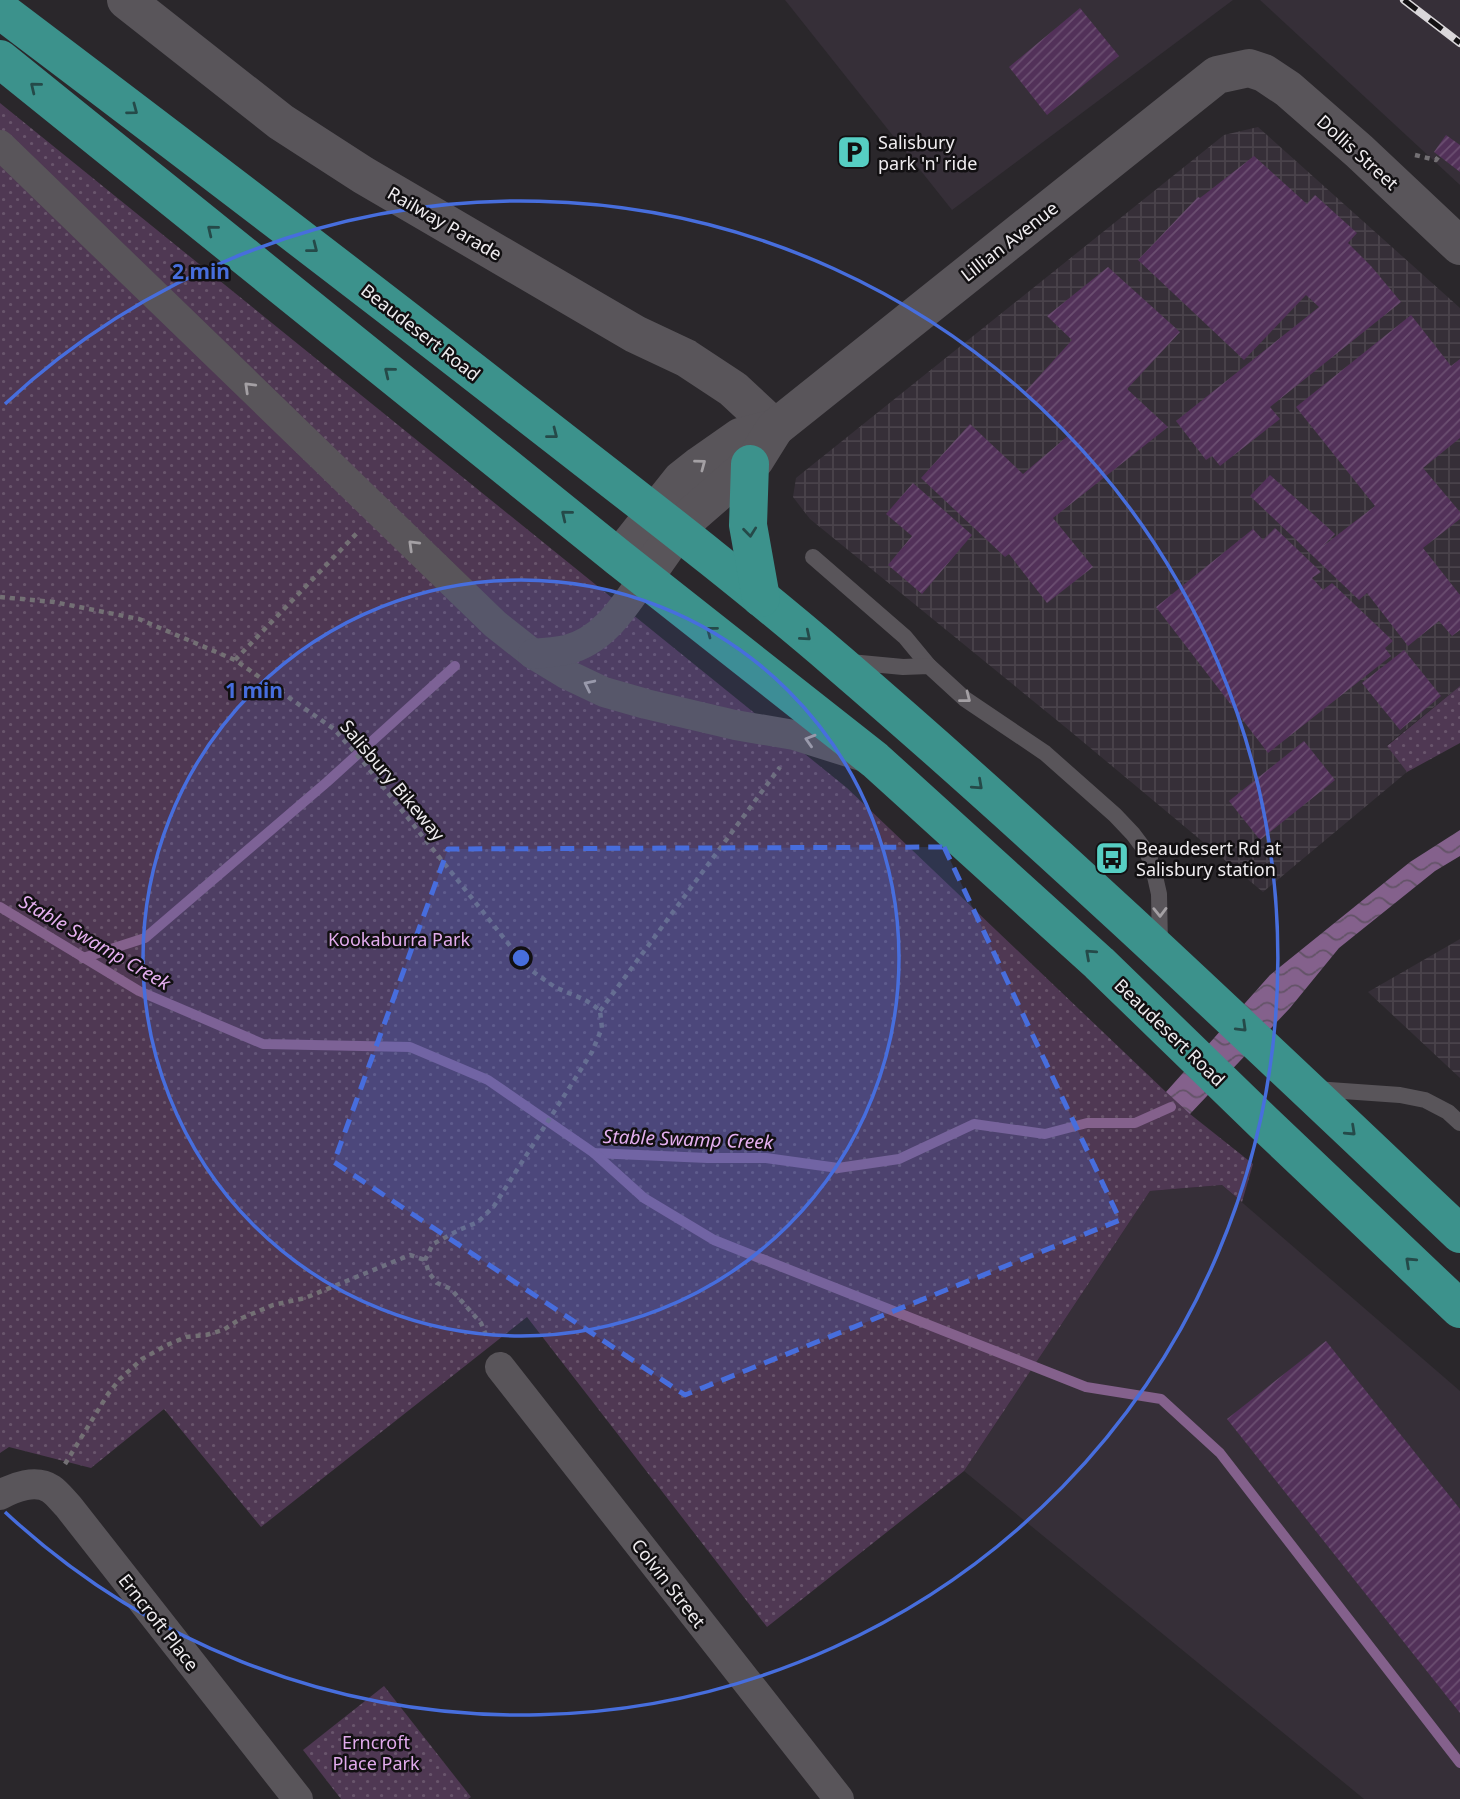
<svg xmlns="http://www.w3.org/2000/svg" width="1460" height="1799" font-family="'Noto Sans',sans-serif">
	<defs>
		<pattern id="industrial-grid" width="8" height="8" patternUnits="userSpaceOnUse" patternTransform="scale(1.75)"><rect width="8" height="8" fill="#362f38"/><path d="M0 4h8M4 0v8" fill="none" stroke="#4a434b"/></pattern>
		<pattern id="park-dots" width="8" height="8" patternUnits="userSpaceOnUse" patternTransform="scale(1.75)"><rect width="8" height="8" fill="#4f3853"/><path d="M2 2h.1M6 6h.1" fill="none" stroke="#69556c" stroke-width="1.8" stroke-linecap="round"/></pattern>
		<pattern id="water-waves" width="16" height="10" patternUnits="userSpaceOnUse" patternTransform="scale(1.75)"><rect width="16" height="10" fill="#84618c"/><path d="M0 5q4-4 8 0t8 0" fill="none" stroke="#635367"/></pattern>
		<pattern id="building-hatch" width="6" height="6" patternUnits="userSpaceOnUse" patternTransform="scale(1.75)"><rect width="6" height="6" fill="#523159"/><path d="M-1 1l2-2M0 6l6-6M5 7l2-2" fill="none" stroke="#6b4f71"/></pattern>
	</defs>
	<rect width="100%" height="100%" fill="#2a272b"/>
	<g fill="#362f38">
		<polygon points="785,0 1233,0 952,210"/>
		<polygon points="1260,0 1460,0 1460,185"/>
		<polygon points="1222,1185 1460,1391 1460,1799 1364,1799 964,1471 1150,1191"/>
	</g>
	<g fill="url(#industrial-grid)">
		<polygon points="1258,127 1460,308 1460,686 1387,745 1407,772 1263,892 1070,731 810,519 793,497 796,478 1224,135"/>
		<polygon points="1460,939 1460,1078 1368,992"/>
	</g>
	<g fill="url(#park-dots)">
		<polygon points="0,103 847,788 1166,1092 1190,1114 1253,1164 1242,1202 1222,1185 1150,1191 964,1471 767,1627 527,1317 261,1527 164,1409 91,1468 9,1447 0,1453"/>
		<polygon points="1460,686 1460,743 1407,772 1387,746"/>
		<polygon points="384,1686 471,1797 468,1799 341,1799 303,1750"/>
	</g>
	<polygon fill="url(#water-waves)" points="1460,830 1460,856 1435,871 1339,948 1290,1008 1190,1114 1166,1092 1270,975 1410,862"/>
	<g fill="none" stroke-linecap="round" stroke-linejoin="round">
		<g stroke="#84618c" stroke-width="10">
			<polyline points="0,907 139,991 263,1044 410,1047 488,1080 594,1153 707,1158 766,1158 838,1168 899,1159 974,1124 1045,1134 1087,1123 1135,1123 1171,1107"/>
			<polyline points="83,958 145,938 327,782 455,666"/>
			<polyline points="594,1153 644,1198 714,1240 1086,1387 1161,1399 1220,1453 1460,1763"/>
		</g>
	</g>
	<g fill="url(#building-hatch)">
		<polygon points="1080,8 1119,56 1047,115 1009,67"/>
		<polygon points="1446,135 1460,145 1460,172 1434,152"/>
		<polygon points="1254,156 1307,204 1315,195 1357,233 1348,243 1371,266 1401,302 1270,407 1280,419 1220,466 1212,456 1206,460 1176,421 1319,307 1306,295 1244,360 1138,260 1198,197 1200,198"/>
		<polygon points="1108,267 1180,332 1127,389 1168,427 1053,518 1093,567 1047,603 1009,554 1005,557 921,478 970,424 1023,474 1070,434 1024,393 1072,340 1047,316"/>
		<polygon points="1411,315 1451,366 1460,359 1460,438 1423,468 1460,512 1460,519 1423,548 1460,595 1460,630 1452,636 1439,621 1408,646 1367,593 1359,600 1250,496 1270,475 1335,534 1323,546 1375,506 1296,407"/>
		<polygon points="913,483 972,535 922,594 888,565 912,536 886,514"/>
		<polygon points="1275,528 1321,572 1312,578 1323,590 1332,583 1393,641 1385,648 1391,656 1268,753 1156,607 1253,529 1263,540"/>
		<polygon points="1404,650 1441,696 1400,730 1362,683"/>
		<polygon points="1304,741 1335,780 1260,840 1229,801"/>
		<polygon points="1326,1341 1460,1509 1460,1713 1227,1419"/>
	</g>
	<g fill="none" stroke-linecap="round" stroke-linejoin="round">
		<g stroke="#737074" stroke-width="4.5" stroke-dasharray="5 5" stroke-linecap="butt">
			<polyline points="1415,155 1436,160 1439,156"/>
			<path d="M0 597 54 602 139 619 235 660 334 729 364 763 527 967C536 974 546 981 555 987 571 995 587 998 600 1011L602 1028 592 1052 494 1206 478 1222 459 1230 433 1244 425 1260 429 1273 437 1283 451 1289 481 1323 488 1340"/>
			<polyline points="235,660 358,532"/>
			<polyline points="600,1011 780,767"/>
			<polyline points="65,1464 108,1394 120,1379 142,1359 167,1345 186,1337 206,1335 223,1330 242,1318 273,1305 305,1298 410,1255 425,1260"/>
		</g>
		<g stroke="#59555a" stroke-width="16">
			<polyline points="813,557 905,637 929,666"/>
			<polyline points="850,662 903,667 929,666 965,699 1045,753 1115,815 1133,834 1148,854 1154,872 1159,894 1160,946"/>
			<polyline points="1315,1089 1400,1095 1425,1100 1448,1112 1460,1123"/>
		</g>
		<g stroke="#59555a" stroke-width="30">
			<polyline points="0,145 495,624 533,654 566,674 604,692 646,704 735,725 794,735 861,756"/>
			<path d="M533 654C544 653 555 652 566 650 603 641 624 607 644 578"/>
			<polyline points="500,1367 839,1799"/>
			<path d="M0 1495C14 1487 36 1479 51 1489 57 1493 63 1501 68 1506L298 1799"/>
		</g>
		<g stroke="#59555a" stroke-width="38">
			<polyline points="126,0 281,122 363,175 635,334 686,358 733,389 775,428"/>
			<polyline points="619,558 681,480 700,465 740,437 775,428"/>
			<polyline points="644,578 677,531 693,514 755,460 775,428 1217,75 1249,68 1264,73 1288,89 1359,151 1460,246"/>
		</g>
		<g stroke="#3c928c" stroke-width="38">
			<path d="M0 10C176 143 351 276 525 412 630 494 738 576 839 663 1052 846 1256 1041 1460 1234"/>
			<polyline points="0,59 619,558 875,760 1099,963 1264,1123 1460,1309"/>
			<polyline points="750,464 748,525 761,598"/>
		</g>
		<g stroke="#dad7da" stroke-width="8">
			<polyline id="rail" points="1404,0 1460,43"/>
		</g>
		<use href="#rail" stroke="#121012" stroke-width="5" stroke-dasharray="16" stroke-linecap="butt"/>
	</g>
	<defs><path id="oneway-chevron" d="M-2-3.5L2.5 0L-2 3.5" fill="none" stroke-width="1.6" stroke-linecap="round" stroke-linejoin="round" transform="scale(1.75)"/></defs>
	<g stroke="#254a49">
		<use href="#oneway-chevron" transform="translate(35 87) rotate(-141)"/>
		<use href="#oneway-chevron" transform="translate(133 110) rotate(37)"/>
		<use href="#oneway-chevron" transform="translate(212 230) rotate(-141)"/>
		<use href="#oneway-chevron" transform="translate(313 248) rotate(38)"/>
		<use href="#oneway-chevron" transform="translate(389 372) rotate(-141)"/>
		<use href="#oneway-chevron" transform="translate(553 434) rotate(38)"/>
		<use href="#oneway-chevron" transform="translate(566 515) rotate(-141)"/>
		<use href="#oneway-chevron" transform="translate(750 532) rotate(84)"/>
		<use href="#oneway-chevron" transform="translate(711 631) rotate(-142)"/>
		<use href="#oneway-chevron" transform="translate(806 636) rotate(40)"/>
		<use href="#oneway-chevron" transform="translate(978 785) rotate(42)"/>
		<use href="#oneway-chevron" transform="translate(1090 954) rotate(-138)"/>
		<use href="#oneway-chevron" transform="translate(1242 1027) rotate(44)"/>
		<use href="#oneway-chevron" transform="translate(1351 1131) rotate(43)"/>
		<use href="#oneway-chevron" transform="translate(1410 1262) rotate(-137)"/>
	</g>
	<g stroke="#a4a0a4">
		<use href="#oneway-chevron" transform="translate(249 387) rotate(-136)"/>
		<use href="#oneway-chevron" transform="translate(701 464) rotate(-37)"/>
		<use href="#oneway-chevron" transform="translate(413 545) rotate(-136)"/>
		<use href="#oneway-chevron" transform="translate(589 685) rotate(-154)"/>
		<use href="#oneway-chevron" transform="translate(966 698) rotate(38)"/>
		<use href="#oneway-chevron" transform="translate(810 740) rotate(-163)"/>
		<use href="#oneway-chevron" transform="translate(1160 912) rotate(89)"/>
	</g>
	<path fill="#476edd" fill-opacity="0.2" stroke="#476edd" stroke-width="5" stroke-dasharray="14 9" stroke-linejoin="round" d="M944 847 1120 1220 685 1395 334 1162 448 849Z"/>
	<circle cx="521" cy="958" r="378" fill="#476edd" fill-opacity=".12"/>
	<g fill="none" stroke="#476edd" stroke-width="3.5">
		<circle cx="521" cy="958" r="378"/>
		<path d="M5 404A757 757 0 1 1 5 1512"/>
	</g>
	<defs>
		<g id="parking-square" transform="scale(1.75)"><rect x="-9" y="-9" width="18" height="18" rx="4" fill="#56cec3" stroke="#121012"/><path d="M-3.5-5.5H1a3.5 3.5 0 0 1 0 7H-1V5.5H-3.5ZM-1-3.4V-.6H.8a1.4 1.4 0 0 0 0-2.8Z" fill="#111"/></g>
		<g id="bus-square" transform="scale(1.75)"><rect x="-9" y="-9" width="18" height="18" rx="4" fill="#56cec3" stroke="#121012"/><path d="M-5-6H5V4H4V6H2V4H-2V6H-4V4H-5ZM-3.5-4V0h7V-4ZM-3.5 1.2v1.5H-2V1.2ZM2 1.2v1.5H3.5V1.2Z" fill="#111"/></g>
	</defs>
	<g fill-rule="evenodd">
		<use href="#parking-square" x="854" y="152"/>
		<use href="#bus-square" x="1112" y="858"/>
	</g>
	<g text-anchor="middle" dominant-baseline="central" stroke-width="5" stroke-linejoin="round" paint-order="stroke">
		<g font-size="18" fill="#efecef" stroke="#121012" text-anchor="start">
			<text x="878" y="142">Salisbury<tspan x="878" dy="21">park 'n' ride</tspan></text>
			<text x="1136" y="848">Beaudesert Rd at<tspan x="1136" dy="21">Salisbury station</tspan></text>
		</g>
		<g font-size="18" fill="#efecef" stroke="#121012">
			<text transform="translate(1358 152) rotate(42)">Dollis Street</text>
			<text transform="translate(445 223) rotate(30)">Railway Parade</text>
			<text transform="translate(1009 241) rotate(-38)">Lillian Avenue</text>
			<text transform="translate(421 332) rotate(38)">Beaudesert Road</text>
			<text transform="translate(393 780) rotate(50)">Salisbury Bikeway</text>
			<text transform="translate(1170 1032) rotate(44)">Beaudesert Road</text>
			<text transform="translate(669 1583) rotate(52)">Colvin Street</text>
			<text transform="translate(159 1622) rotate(52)">Erncroft Place</text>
		</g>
		<g font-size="18" fill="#e2abed" stroke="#121012">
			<text x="399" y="939">Kookaburra Park</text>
			<text x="376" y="1742">Erncroft<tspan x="376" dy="21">Place Park</tspan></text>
		</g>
		<g font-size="19" font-style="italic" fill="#e5aff0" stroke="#121012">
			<text transform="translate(95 942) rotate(30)">Stable Swamp Creek</text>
			<text transform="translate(688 1139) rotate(2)">Stable Swamp Creek</text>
		</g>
	</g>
	<circle cx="521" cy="958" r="10" fill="#476edd" stroke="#121012" stroke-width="3.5"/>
	<g font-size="21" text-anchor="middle" font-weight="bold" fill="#476edd" stroke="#121012" stroke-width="5" stroke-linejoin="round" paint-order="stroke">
		<text x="201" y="279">2 min</text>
		<text x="254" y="698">1 min</text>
	</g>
</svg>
